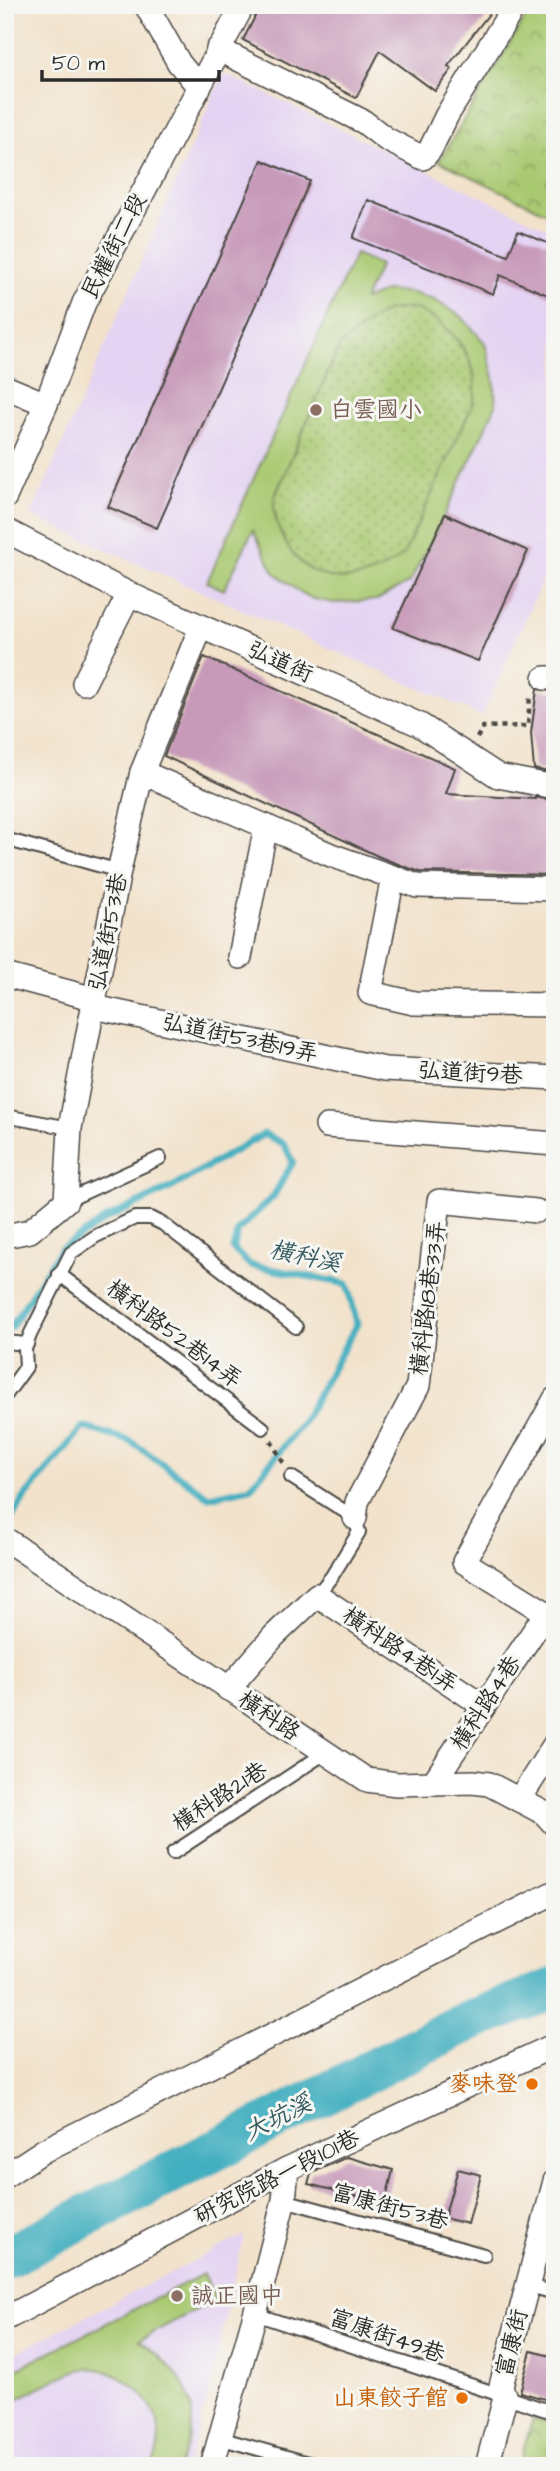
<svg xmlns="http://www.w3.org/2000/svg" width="560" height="2471" font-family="'Architects Daughter','LXGW WenKai TC',sans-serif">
	<defs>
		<pattern id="grass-dots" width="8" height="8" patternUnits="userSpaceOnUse" patternTransform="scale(1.75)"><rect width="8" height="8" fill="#a9c971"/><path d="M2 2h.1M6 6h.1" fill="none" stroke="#8aa35d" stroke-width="1.8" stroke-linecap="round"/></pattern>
		<pattern id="park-crowns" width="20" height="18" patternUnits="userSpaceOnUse" patternTransform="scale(1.75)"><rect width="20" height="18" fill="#a9c971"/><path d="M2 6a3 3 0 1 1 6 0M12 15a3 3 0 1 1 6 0" fill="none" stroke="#8aa35d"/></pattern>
	</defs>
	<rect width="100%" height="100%" fill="#f6f6f2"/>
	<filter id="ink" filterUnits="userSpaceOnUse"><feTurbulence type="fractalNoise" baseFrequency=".0143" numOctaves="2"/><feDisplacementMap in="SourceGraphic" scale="14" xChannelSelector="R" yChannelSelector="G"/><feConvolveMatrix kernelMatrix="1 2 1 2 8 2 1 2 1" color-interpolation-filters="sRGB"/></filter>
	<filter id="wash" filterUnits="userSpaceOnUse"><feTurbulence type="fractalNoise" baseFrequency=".00686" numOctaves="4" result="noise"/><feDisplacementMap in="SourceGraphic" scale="28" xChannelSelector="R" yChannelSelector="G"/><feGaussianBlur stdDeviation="1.57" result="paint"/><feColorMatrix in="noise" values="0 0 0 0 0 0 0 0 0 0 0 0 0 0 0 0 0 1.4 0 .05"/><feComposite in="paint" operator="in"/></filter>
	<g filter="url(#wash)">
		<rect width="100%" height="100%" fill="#f2e2cb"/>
		<g fill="#e4d3f2">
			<polygon points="223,73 555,232 555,552 482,716 31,516"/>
			<polygon points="244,2235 207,2401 188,2466 5,2466 5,2358"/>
		</g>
		<path fill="url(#grass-dots)" stroke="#6a7a4e" stroke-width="2" d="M413 308C443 318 471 348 475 380 476 387 474 395 474 402L404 554C364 588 311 590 284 540 277 526 273 515 274 499L339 346 372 319 389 310Z"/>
		<g fill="url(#park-crowns)" stroke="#6a7a4e" stroke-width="2">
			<polygon points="541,5 555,5 555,217 439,161 528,13"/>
			<polygon points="533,2418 555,2424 555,2466 518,2466"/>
		</g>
		<g fill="#a9c971" stroke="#6a7a4e" stroke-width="2" fill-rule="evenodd">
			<path d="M355 254 380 265 364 300 386 291 409 292 434 300 461 316 485 343 494 378 496 405 445 514 410 582 377 600 335 603 313 599 298 591 274 572 253 530 224 590 207 582ZM413 308C443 318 471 348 475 380 476 387 474 395 474 402L404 554C364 588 311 590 284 540 277 526 273 515 274 498L339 346 372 319 389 310Z"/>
			<path d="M203 2274 216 2299 139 2340C187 2375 208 2407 179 2466H152C158 2452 161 2438 158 2423 153 2395 109 2361 79 2370 55 2377 28 2394 5 2405V2375Z"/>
		</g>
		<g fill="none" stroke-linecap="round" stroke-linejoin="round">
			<g stroke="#42afc0" stroke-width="7">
				<polyline points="5,1329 11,1327 61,1249 104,1220 174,1186 264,1134 284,1144 293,1162 273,1197 238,1230 233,1249 250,1265 347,1284 357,1324 303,1422 250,1488 209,1497 130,1441 83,1427 25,1497 5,1528"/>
				<polyline points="5,1751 8,1763 5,1795"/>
			</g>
			<polyline stroke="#42afc0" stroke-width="42" points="5,2258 460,2025 555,1988"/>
		</g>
		<g id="blocks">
			<g fill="#c79ab9">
				<polygon points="261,5 496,5 448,66 452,69 435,91 380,51 356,98 243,40"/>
				<polygon points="262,160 310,181 157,528 108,507"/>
				<polygon points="368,200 508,256 518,231 555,246 555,298 500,275 493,294 353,238"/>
				<polygon points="445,514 528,551 478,661 393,628"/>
				<polygon points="204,657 455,768 446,794 535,799 535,797 555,801 555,875 420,872 382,858 164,756"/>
				<polygon points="537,689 555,692 555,773 534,769 531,733"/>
				<polygon points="347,2157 393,2170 385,2203 308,2184 311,2173"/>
				<polygon points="458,2169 481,2175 468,2224 444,2218"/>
				<polygon points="531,2351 555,2357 555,2402 520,2392"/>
			</g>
		</g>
	</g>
	<g filter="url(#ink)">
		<use href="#blocks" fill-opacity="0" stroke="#494643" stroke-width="2"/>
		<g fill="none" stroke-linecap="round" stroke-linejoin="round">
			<g stroke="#494643" stroke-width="16">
				<g id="lane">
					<polyline points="5,839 119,871"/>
					<polyline points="5,1116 70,1128"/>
					<polyline points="66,1201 160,1158"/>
					<polyline points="536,1211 553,1205 555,1185"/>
					<polyline points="59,1274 263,1428"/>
					<polyline points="5,1342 27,1344"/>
					<polyline points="5,1396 26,1367 25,1349 30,1335 71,1253 96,1236 135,1218 151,1218 163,1224 296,1327"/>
					<polyline points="291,1477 355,1518 359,1532 332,1576 317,1595"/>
					<polyline points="173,1853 325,1753"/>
					<polyline points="284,2200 484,2255"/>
					<polyline points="526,2285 555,2293"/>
					<polyline points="255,2314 555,2413"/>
					<polyline points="219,2438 319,2466"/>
				</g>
			</g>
			<g stroke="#494643" stroke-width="26">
				<g id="street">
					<polyline points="146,5 179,63 198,86"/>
					<polyline points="218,49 364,122 386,139 423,158 430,150 447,115 515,5"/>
					<polyline points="5,387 46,404"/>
					<polyline points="5,497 46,404 84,303 243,5"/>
					<polyline points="5,530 129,594 420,725 498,776 555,787"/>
					<polyline points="545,678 555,678"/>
					<polyline points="84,683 129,594"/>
					<polyline points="142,772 331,855 393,877 370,993 414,1003 555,1005"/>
					<polyline points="393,877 417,886 555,889"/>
					<polyline points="240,957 266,826"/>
					<polyline points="5,975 95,999"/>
					<polyline points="94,1007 385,1069 555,1078"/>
					<polyline points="327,1126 555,1144"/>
					<polyline points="5,1236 30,1231 66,1201 70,1128 119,871 142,772 201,627"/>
					<polyline points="355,1518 357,1502 418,1386 439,1201 536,1211"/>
					<polyline points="5,1539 367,1780 397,1784 473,1782 489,1784 544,1813 555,1825"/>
					<polyline points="228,1689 274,1636 317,1595 484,1706"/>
					<polyline points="433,1783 546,1613 464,1562 555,1399"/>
					<polyline points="519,1800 555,1744"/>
					<polyline points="5,2176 43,2151 555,1892"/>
					<polyline points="5,2319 287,2169 555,2045"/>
					<polyline points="212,2466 255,2314 284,2200 287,2169"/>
					<polyline points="487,2466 505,2398 501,2386 555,2181"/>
				</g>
			</g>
			<g stroke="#494643" stroke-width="4.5" stroke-dasharray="5 5" stroke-linecap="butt">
				<polyline points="477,738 483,727 528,726 530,695"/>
				<polyline points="271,1441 284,1464"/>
				<polyline points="553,1866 555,1865"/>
			</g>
			<use href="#lane" stroke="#fff" stroke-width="12"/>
			<use href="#street" stroke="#fff" stroke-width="23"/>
		</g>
	</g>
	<g fill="#8d6e63" stroke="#f6f6f2" stroke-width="2.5">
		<circle cx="316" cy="410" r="7"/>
		<circle cx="177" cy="2296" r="7"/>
	</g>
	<g fill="#e8710a" stroke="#f6f6f2" stroke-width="2.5">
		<circle cx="532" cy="2084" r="7"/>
		<circle cx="462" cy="2398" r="7"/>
	</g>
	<g text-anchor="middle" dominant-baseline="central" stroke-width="6" stroke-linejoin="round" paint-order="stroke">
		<g font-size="23" fill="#2b2b2b" stroke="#f6f6f2">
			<text transform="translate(114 246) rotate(-63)">民權街二段</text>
			<text transform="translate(280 662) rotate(24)">弘道街</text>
			<text transform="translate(108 932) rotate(-79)">弘道街53巷</text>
			<text transform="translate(240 1038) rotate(12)">弘道街53巷19弄</text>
			<text transform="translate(470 1073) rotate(3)">弘道街9巷</text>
			<text transform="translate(428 1298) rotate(-83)">橫科路18巷33弄</text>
			<text transform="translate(174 1334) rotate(37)">橫科路52巷14弄</text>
			<text transform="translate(400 1650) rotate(34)">橫科路4巷1弄</text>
			<text transform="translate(486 1703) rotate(-57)">橫科路4巷</text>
			<text transform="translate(269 1716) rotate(34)">橫科路</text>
			<text transform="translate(220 1797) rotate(-33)">橫科路21巷</text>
			<text transform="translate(277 2177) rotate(-27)">研究院路一段101巷</text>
			<text transform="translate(390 2207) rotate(15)">富康街53巷</text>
			<text transform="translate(387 2336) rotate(19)">富康街49巷</text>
			<text transform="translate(512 2343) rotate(-76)">富康街</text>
		</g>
		<g font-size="23" fill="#785e54" stroke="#f6f6f2" text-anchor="start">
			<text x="330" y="410">白雲國小</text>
			<text x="191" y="2296">誠正國中</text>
		</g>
		<g font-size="23" fill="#c56008" stroke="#f6f6f2" text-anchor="end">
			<text x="518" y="2084">麥味登</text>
			<text x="448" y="2398">山東餃子館</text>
		</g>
		<g font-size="24" font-style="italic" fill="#33595f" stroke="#f6f6f2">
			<text transform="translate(305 1257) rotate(12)">橫科溪</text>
			<text transform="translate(278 2118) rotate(-27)">大坑溪</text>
		</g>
	</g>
	<rect width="560" height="2471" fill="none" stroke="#f6f6f2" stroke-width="28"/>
	<path d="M42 70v10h177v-10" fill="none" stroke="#2b2b2b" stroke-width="3.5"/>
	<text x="52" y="70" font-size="21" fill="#2b2b2b" stroke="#f6f6f2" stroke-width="5" paint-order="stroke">50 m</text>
</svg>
